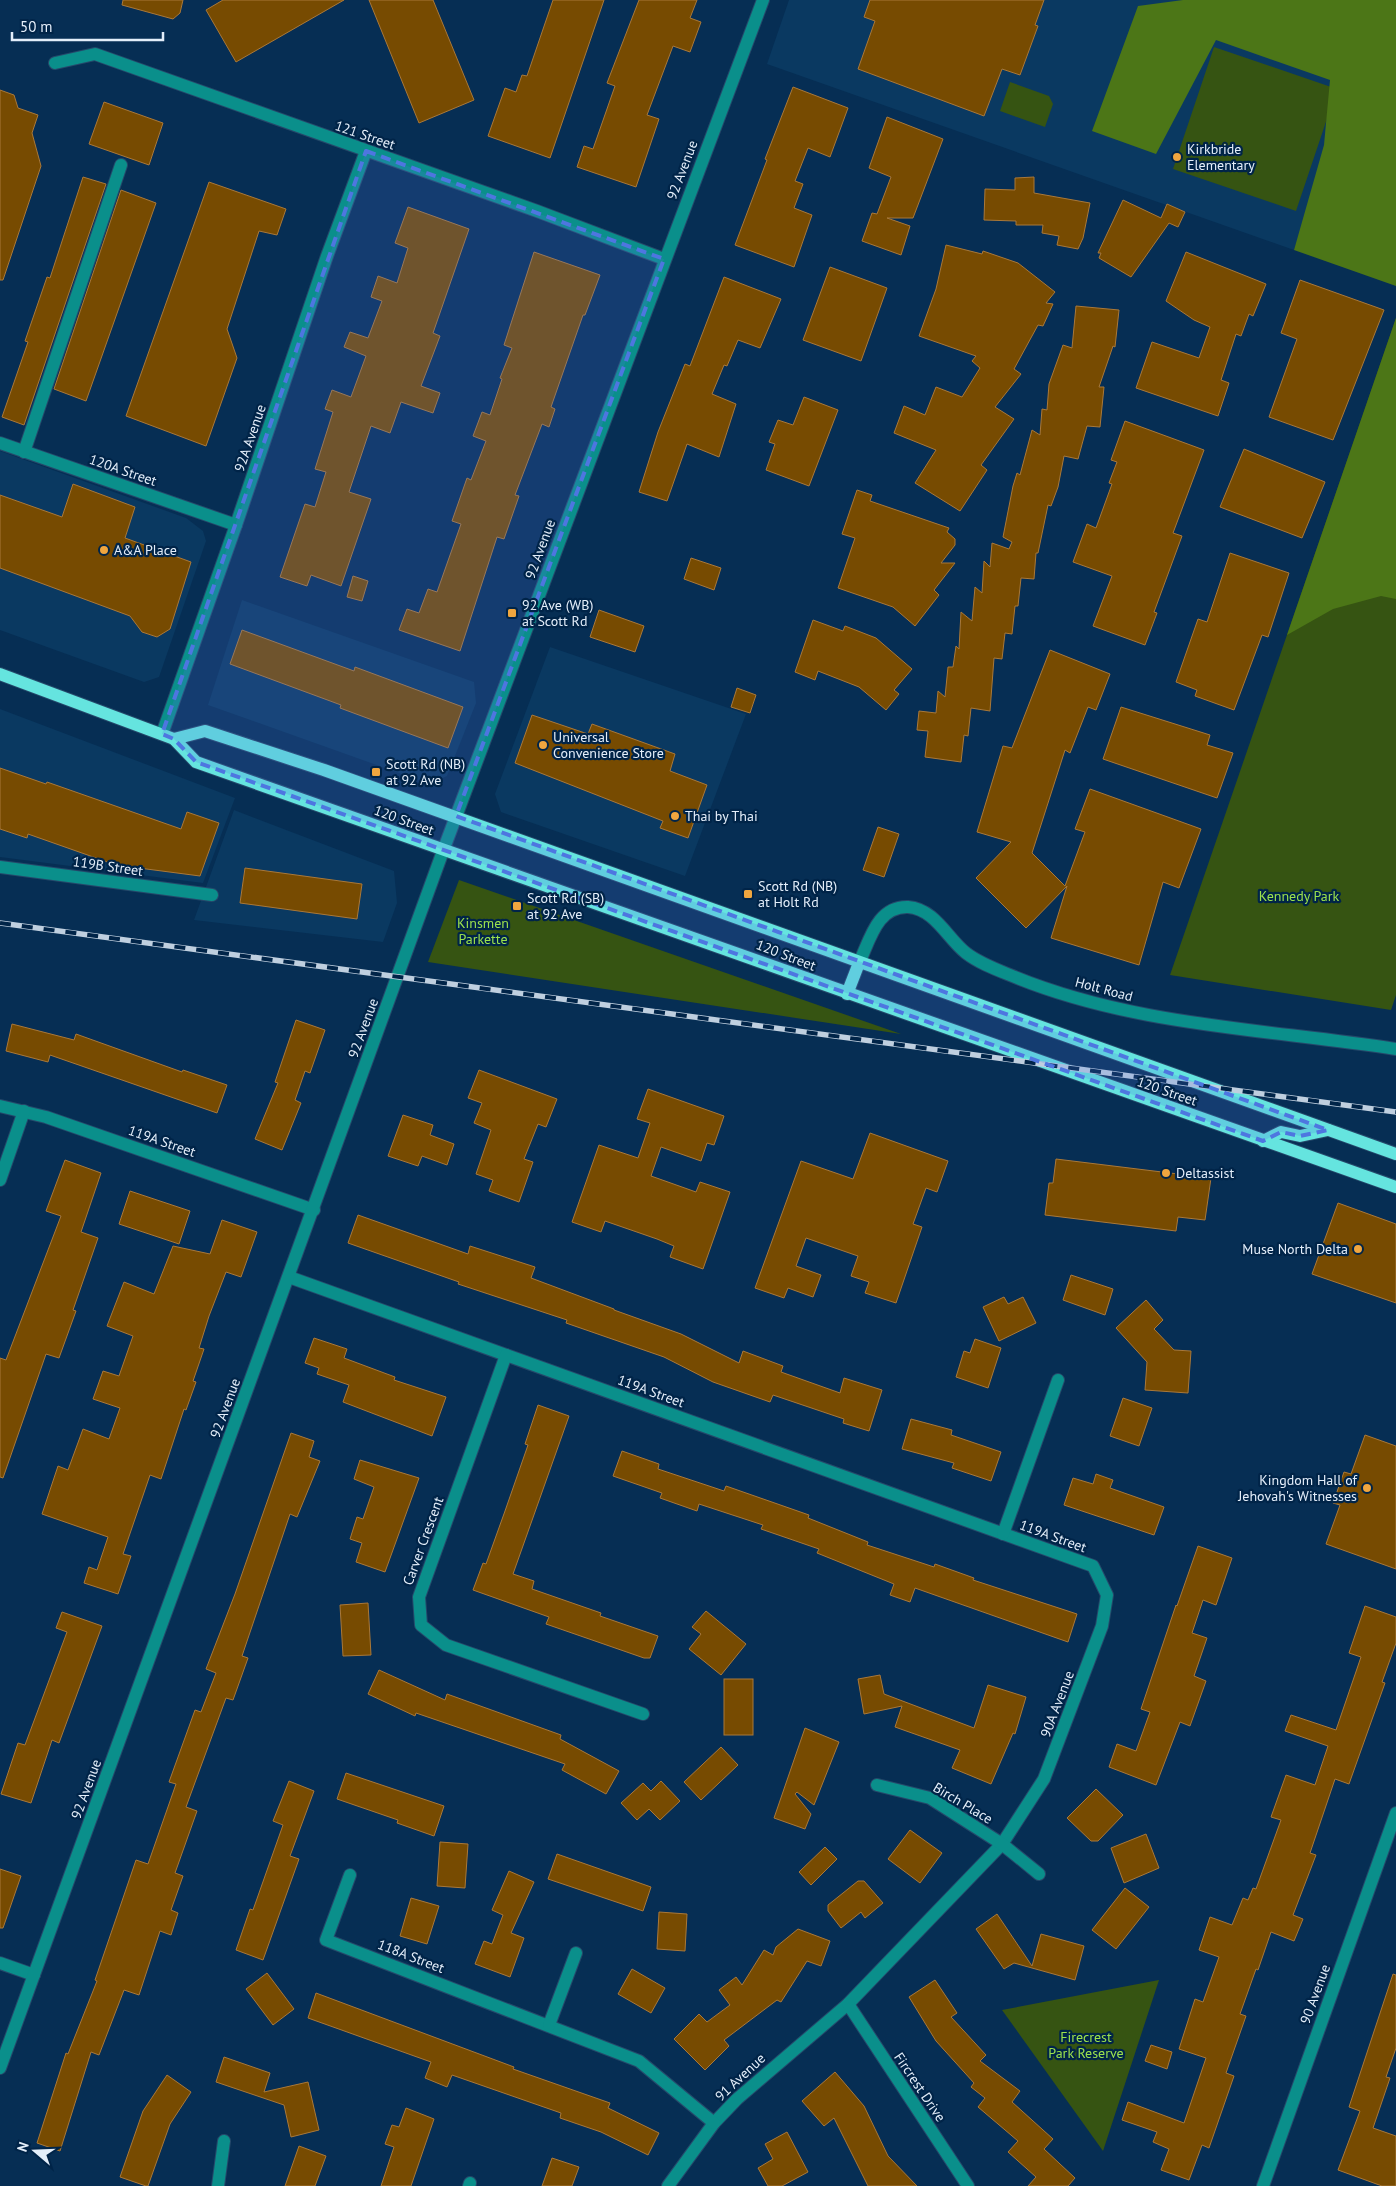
<svg xmlns="http://www.w3.org/2000/svg" width="1396" height="2186" font-family="'PT Sans',sans-serif">
	<rect width="100%" height="100%" fill="#062e54"/>
	<g fill="#0a3961">
		<polygon points="789,0 1377,0 1294,250 767,64"/>
		<polygon points="0,451 186,518 203,531 206,541 159,677 144,682 0,630"/>
		<polygon points="242,600 474,682 476,703 447,776 430,784 208,705"/>
		<polygon points="550,647 746,714 685,876 501,812 495,794"/>
		<polygon points="0,709 235,798 203,883 0,857"/>
		<polygon points="234,810 394,871 397,903 383,942 194,920"/>
	</g>
	<g fill="#365412">
		<polygon points="1214,47 1337,89 1296,211 1173,169"/>
		<polygon points="1010,82 1049,96 1053,104 1045,127 1000,111"/>
		<polygon points="1396,318 1396,995 1391,1010 1170,975"/>
		<polygon points="459,880 901,1034 428,962"/>
		<polygon points="1159,1980 1103,2151 1002,2010"/>
	</g>
	<g fill="#4c7617">
		<polygon points="1183,0 1396,0 1396,286 1294,250 1324,145 1330,80 1216,40 1156,154 1092,131 1138,6"/>
		<polygon points="1396,318 1396,599 1381,596 1333,609 1287,635"/>
	</g>
	<g fill="#774b01" stroke="#a97839">
		<polygon points="123,0 183,0 180,13 173,19 122,5"/>
		<polygon points="223,0 344,0 236,62 206,10"/>
		<polygon points="369,0 433,0 474,100 419,123"/>
		<polygon points="553,0 604,0 550,158 488,136 505,88 516,92 522,75 527,76"/>
		<polygon points="639,0 697,0 690,18 701,22 690,52 673,46 647,115 659,119 636,187 577,167 584,146 593,149 615,86 607,83"/>
		<polygon points="870,0 1044,0 1035,25 1038,26 1020,75 1002,69 984,116 858,69 875,21 864,17"/>
		<polygon points="793,87 848,108 830,157 808,148 795,181 803,184 794,208 812,215 794,267 735,245 767,160 765,159"/>
		<polygon points="0,90 14,95 18,108 38,115 32,133 41,166 3,280 0,280"/>
		<polygon points="104,102 163,123 149,165 89,144"/>
		<polygon points="887,117 943,139 913,218 887,218 910,226 901,255 862,241 872,213 877,214 891,177 869,168"/>
		<polygon points="83,177 106,184 24,425 2,417 28,342 25,341 47,277 50,278"/>
		<polygon points="1034,177 1034,193 1090,203 1083,238 1078,249 1057,245 1059,236 1042,233 1043,225 1016,225 1016,221 984,220 985,189 1015,190 1015,178"/>
		<polygon points="209,182 286,209 277,235 259,231 227,329 237,358 206,446 126,416"/>
		<polygon points="121,190 156,203 86,401 54,389"/>
		<polygon points="1123,200 1161,218 1167,204 1185,212 1178,227 1169,223 1131,277 1099,258 1101,253 1098,253"/>
		<polygon points="408,207 469,229 433,333 440,336 421,386 440,393 433,413 401,402 390,433 371,426 349,492 371,499 341,586 311,575 307,586 280,577 305,504 315,507 326,472 315,469 333,412 325,409 332,390 351,397 366,356 344,347 350,332 368,338 382,301 371,297 378,276 397,283 408,248 395,243"/>
		<polygon points="946,245 982,254 983,251 1018,263 1055,292 1046,303 1053,304 1043,326 1038,325 1014,369 1021,374 995,407 1014,419 981,465 987,470 960,511 915,483 936,450 894,433 904,406 925,415 936,387 962,397 980,368 972,361 976,356 919,336 936,289"/>
		<polygon points="534,252 600,275 585,315 583,315 551,407 555,409 549,427 542,424 515,495 519,496 504,539 497,537 460,651 399,630 407,609 419,613 428,589 437,592 461,524 452,521 467,478 471,480 486,441 473,436 482,412 490,415 502,379 500,378 512,348 504,345"/>
		<polygon points="1186,252 1266,284 1253,316 1249,314 1241,336 1236,334 1221,380 1229,383 1218,416 1136,388 1152,342 1199,358 1210,327 1194,320 1166,301"/>
		<polygon points="830,267 887,288 861,361 803,340"/>
		<polygon points="724,277 781,299 760,348 738,340 727,366 724,365 712,394 736,404 719,457 687,444 667,501 639,492 658,432 685,364 690,366"/>
		<polygon points="1300,280 1384,310 1333,440 1269,417 1297,339 1281,333"/>
		<polygon points="1076,306 1119,310 1115,347 1113,346 1099,387 1104,387 1100,427 1087,426 1078,459 1064,456 1058,487 1051,506 1048,505 1038,553 1036,553 1034,579 1021,578 1018,606 1015,606 1012,634 1005,633 1002,659 994,658 990,711 971,708 968,736 964,735 961,762 925,757 928,731 917,730 919,711 936,713 938,691 945,697 948,667 953,667 956,646 959,649 961,612 972,621 975,587 982,593 984,561 990,567 992,543 1009,549 1012,542 1003,537 1013,486 1017,473 1020,475 1032,430 1040,435 1042,409 1047,410 1049,384 1063,345 1072,348"/>
		<polygon points="804,397 838,410 809,486 766,470 775,444 769,442 778,420 793,425"/>
		<polygon points="1125,421 1204,450 1173,533 1182,536 1154,612 1157,613 1145,645 1093,626 1112,576 1073,562 1087,524 1096,528 1112,484 1109,483 1117,462 1111,460"/>
		<polygon points="1244,449 1325,482 1302,538 1220,507"/>
		<polygon points="73,484 135,507 125,538 191,562 170,629 157,637 142,632 130,616 0,568 0,495 62,517"/>
		<polygon points="857,490 872,495 870,501 949,528 947,532 955,539 955,545 941,563 955,563 934,590 939,595 915,626 893,607 838,588 855,538 842,534"/>
		<polygon points="1230,553 1289,573 1268,637 1262,635 1234,710 1195,696 1197,690 1176,682 1198,619 1207,622"/>
		<polygon points="691,558 721,568 714,590 684,579"/>
		<polygon points="353,576 368,581 362,601 347,597"/>
		<polygon points="599,610 644,626 635,652 590,637"/>
		<polygon points="813,620 843,631 845,626 876,638 912,669 894,690 899,694 886,710 859,687 818,671 815,680 795,672"/>
		<polygon points="242,630 354,671 355,667 463,707 448,748 340,708 341,705 230,664"/>
		<polygon points="1050,650 1110,674 1096,710 1088,707 1070,753 1065,750 1032,853 1065,886 1085,832 1075,829 1090,789 1201,829 1179,888 1163,882 1139,965 1051,938 1067,886 1026,928 976,878 1011,842 977,832 1003,746 1012,748"/>
		<polygon points="737,688 756,695 750,713 731,707"/>
		<polygon points="1121,707 1210,735 1207,745 1233,753 1217,798 1103,759"/>
		<polygon points="532,715 588,734 592,724 675,754 670,771 707,785 688,838 660,828 663,821 515,763"/>
		<polygon points="0,768 46,784 47,782 181,829 187,812 219,823 200,876 116,865 28,834 27,838 0,829"/>
		<polygon points="878,827 899,834 884,877 863,870"/>
		<polygon points="245,868 362,884 357,919 240,903"/>
		<polygon points="296,1020 325,1030 310,1073 305,1071 295,1100 301,1103 282,1150 255,1139 278,1083 275,1082"/>
		<polygon points="12,1024 74,1040 76,1034 182,1072 183,1070 227,1085 217,1113 50,1055 48,1062 6,1051"/>
		<polygon points="479,1070 557,1099 546,1127 538,1124 524,1159 533,1162 519,1202 489,1191 493,1180 476,1174 491,1130 474,1123 482,1103 468,1098"/>
		<polygon points="648,1089 724,1116 714,1145 707,1143 701,1161 661,1147 651,1176 696,1192 700,1182 730,1192 703,1269 670,1257 674,1246 657,1239 605,1221 601,1232 572,1222 599,1145 638,1158 650,1123 637,1119"/>
		<polygon points="403,1115 433,1125 430,1135 454,1144 447,1165 422,1156 418,1166 388,1156"/>
		<polygon points="870,1133 948,1161 937,1192 926,1188 913,1224 922,1227 896,1303 865,1293 869,1282 851,1276 858,1256 806,1238 796,1266 821,1275 813,1297 788,1288 784,1298 755,1288 801,1161 853,1179"/>
		<polygon points="1056,1159 1211,1178 1205,1220 1178,1217 1176,1231 1045,1215 1049,1183 1053,1183"/>
		<polygon points="65,1160 101,1173 81,1232 98,1238 73,1310 76,1311 59,1358 46,1354 3,1478 0,1477 0,1358 6,1360 61,1216 46,1211"/>
		<polygon points="130,1191 190,1211 179,1244 119,1224"/>
		<polygon points="1338,1203 1396,1224 1396,1303 1312,1274"/>
		<polygon points="358,1215 468,1254 470,1246 535,1267 531,1278 614,1309 614,1310 681,1334 739,1363 743,1351 783,1366 781,1372 840,1393 844,1378 882,1390 869,1431 843,1423 844,1419 773,1395 770,1402 713,1382 664,1357 566,1323 567,1320 458,1284 459,1282 348,1243"/>
		<polygon points="222,1220 257,1232 241,1277 226,1272 209,1316 199,1348 204,1349 193,1381 196,1382 186,1410 184,1409 161,1479 150,1475 123,1554 131,1556 118,1594 84,1583 89,1567 97,1570 108,1537 42,1514 58,1466 68,1470 83,1429 109,1439 120,1408 93,1399 103,1371 119,1376 133,1336 107,1326 124,1282 154,1294 173,1246 210,1254"/>
		<polygon points="1071,1275 1113,1289 1105,1315 1063,1300"/>
		<polygon points="1004,1297 1008,1304 1023,1297 1036,1323 999,1341 983,1307"/>
		<polygon points="1146,1300 1163,1320 1154,1329 1174,1350 1191,1351 1188,1393 1145,1390 1147,1362 1116,1328"/>
		<polygon points="314,1338 347,1349 344,1358 395,1377 394,1380 446,1397 432,1436 343,1402 349,1385 317,1374 319,1368 305,1363"/>
		<polygon points="975,1339 1001,1348 988,1388 956,1377 964,1351 970,1353"/>
		<polygon points="1123,1398 1152,1408 1139,1446 1110,1436"/>
		<polygon points="538,1405 569,1416 513,1574 534,1581 532,1589 601,1613 600,1616 658,1636 650,1658 644,1658 546,1624 549,1617 473,1590 483,1563 486,1564 505,1511 528,1445 525,1444"/>
		<polygon points="911,1419 952,1430 951,1435 1001,1452 991,1481 952,1468 954,1463 902,1449"/>
		<polygon points="291,1433 314,1441 309,1457 320,1461 297,1517 290,1514 242,1656 248,1658 233,1700 226,1698 186,1807 197,1811 175,1873 183,1876 171,1910 178,1913 171,1935 160,1931 139,1995 124,1990 99,2055 91,2052 60,2151 37,2143 66,2053 68,2054 97,1981 95,1980 136,1860 148,1864 176,1784 169,1782 195,1710 201,1712 216,1673 206,1669 235,1594"/>
		<polygon points="1365,1435 1396,1446 1396,1569 1326,1544 1340,1505 1333,1503 1344,1472 1351,1474"/>
		<polygon points="622,1451 659,1464 658,1469 724,1491 726,1486 809,1515 808,1518 868,1542 867,1545 934,1567 935,1564 974,1578 973,1580 1077,1614 1068,1642 915,1588 910,1602 890,1595 894,1584 817,1553 819,1549 761,1529 763,1525 699,1504 697,1511 660,1498 662,1493 613,1476"/>
		<polygon points="360,1460 419,1478 385,1572 356,1562 362,1543 350,1539 357,1517 363,1519 374,1487 354,1479"/>
		<polygon points="1096,1474 1113,1480 1110,1488 1164,1507 1154,1535 1064,1505 1073,1478 1093,1484"/>
		<polygon points="1198,1546 1232,1558 1216,1605 1203,1600 1192,1633 1207,1638 1194,1676 1206,1681 1190,1726 1180,1722 1156,1785 1109,1767 1117,1744 1136,1751 1150,1712 1141,1709 1176,1605 1177,1606"/>
		<polygon points="368,1603 371,1655 343,1656 340,1605"/>
		<polygon points="1365,1606 1396,1617 1396,1643 1382,1682 1385,1683 1349,1784 1335,1779 1310,1853 1316,1855 1293,1915 1303,1919 1294,1941 1271,1932 1258,1970 1256,1969 1240,2014 1246,2016 1226,2073 1234,2076 1209,2148 1202,2145 1189,2180 1161,2170 1169,2149 1153,2142 1157,2132 1122,2120 1128,2102 1184,2123 1206,2058 1179,2049 1195,1999 1203,2002 1219,1957 1199,1950 1210,1917 1232,1925 1243,1898 1248,1900 1253,1888 1256,1889 1281,1820 1271,1817 1286,1775 1315,1785 1328,1746 1285,1731 1291,1715 1336,1730 1361,1657 1349,1653"/>
		<polygon points="706,1611 746,1644 721,1675 689,1649 701,1634 692,1627"/>
		<polygon points="62,1612 102,1626 59,1743 52,1740 31,1803 1,1794 18,1743 25,1745 67,1632 56,1628"/>
		<polygon points="379,1670 445,1700 447,1694 561,1735 560,1739 619,1771 606,1794 562,1770 565,1764 416,1713 415,1716 368,1694"/>
		<polygon points="880,1675 884,1694 974,1728 988,1685 1026,1697 1015,1734 1013,1733 991,1784 952,1768 960,1750 895,1727 902,1706 864,1714 858,1679"/>
		<rect x="724" y="1679" width="29" height="56"/>
		<polygon points="805,1728 839,1742 814,1805 797,1792 795,1794 811,1814 805,1829 774,1818"/>
		<polygon points="721,1747 738,1765 701,1800 684,1782"/>
		<polygon points="346,1773 444,1806 434,1836 397,1823 398,1820 337,1799"/>
		<polygon points="289,1781 314,1791 290,1856 299,1859 263,1960 236,1950 250,1909 253,1910 283,1825 273,1821"/>
		<polygon points="661,1781 680,1801 660,1820 649,1809 637,1820 621,1803 643,1783 651,1791"/>
		<polygon points="1096,1789 1123,1815 1098,1841 1091,1841 1067,1818"/>
		<polygon points="910,1830 942,1853 920,1883 888,1859"/>
		<polygon points="1146,1834 1159,1868 1124,1883 1111,1848"/>
		<polygon points="440,1842 468,1844 465,1888 437,1886"/>
		<polygon points="825,1847 837,1859 811,1885 799,1872"/>
		<polygon points="557,1854 651,1887 643,1911 548,1879"/>
		<polygon points="0,1869 21,1876 3,1928 0,1928"/>
		<polygon points="509,1871 534,1882 511,1933 524,1938 510,1977 475,1964 484,1941 492,1944 503,1915 492,1910"/>
		<polygon points="858,1881 864,1881 883,1903 865,1918 861,1912 841,1928 828,1911 828,1905"/>
		<polygon points="1125,1888 1149,1907 1116,1949 1092,1930"/>
		<polygon points="411,1898 439,1906 427,1944 400,1936"/>
		<polygon points="659,1912 687,1914 685,1951 657,1949"/>
		<polygon points="997,1914 1032,1966 1041,1934 1084,1946 1075,1980 1014,1963 1004,1969 976,1929"/>
		<polygon points="798,1929 830,1941 821,1966 807,1961 781,2002 777,2000 724,2040 729,2046 705,2070 674,2039 699,2014 707,2022 730,2005 719,1990 736,1977 742,1985 764,1950 773,1955 776,1947"/>
		<polygon points="632,1969 665,1988 651,2013 618,1994"/>
		<polygon points="267,1973 294,2009 273,2025 246,1989"/>
		<polygon points="1393,1974 1396,1975 1396,2048 1386,2077 1390,2078 1373,2128 1396,2136 1396,2186 1382,2186 1338,2170 1360,2111 1349,2107"/>
		<polygon points="935,1980 957,2013 951,2017 986,2055 980,2061 1020,2091 1012,2102 1053,2139 1044,2149 1075,2178 1068,2186 1028,2186 1036,2177 1008,2152 1018,2141 978,2107 985,2098 971,2087 974,2083 936,2041 909,1997"/>
		<polygon points="316,1993 514,2067 513,2069 610,2103 608,2108 659,2133 648,2155 601,2132 560,2118 561,2113 452,2075 447,2087 425,2078 431,2062 308,2018"/>
		<polygon points="1151,2045 1172,2052 1167,2069 1145,2061"/>
		<polygon points="224,2057 270,2073 264,2092 308,2082 319,2130 291,2137 284,2105 216,2082"/>
		<polygon points="835,2072 864,2106 888,2156 917,2186 868,2186 834,2118 824,2126 802,2101"/>
		<polygon points="167,2075 191,2092 170,2124 148,2186 146,2186 120,2177 143,2111"/>
		<polygon points="406,2108 434,2119 411,2186 381,2186 394,2147 385,2144 392,2125 399,2127"/>
		<polygon points="787,2132 808,2172 782,2186 768,2186 758,2168 773,2159 765,2144"/>
		<polygon points="299,2146 326,2156 315,2186 285,2186"/>
		<polygon points="552,2158 579,2167 572,2186 542,2186"/>
	</g>
	<g fill="none" stroke-linecap="round" stroke-linejoin="round">
		<g stroke="#25496b" stroke-width="14">
			<g id="minor">
				<polyline points="55,63 95,54 537,211 664,259"/>
				<polyline points="0,443 236,525"/>
				<polyline points="24,452 121,165"/>
				<polyline points="162,734 236,525 327,256 366,151"/>
				<polyline points="0,867 212,895"/>
				<path d="M859 963C870 940 877 906 908 907 935 909 947 938 966 953 979 963 995 969 1010 975 1132 1026 1267 1029 1396 1049"/>
				<polyline points="0,1106 46,1117 314,1210"/>
				<polyline points="0,1180 24,1111"/>
				<polyline points="289,1277 1093,1566 1107,1595 1102,1626 1044,1779 1002,1844 848,2004 737,2099 714,2123 668,2186"/>
				<polyline points="506,1355 419,1597 421,1625 446,1645 643,1714"/>
				<polyline points="1003,1534 1058,1380"/>
				<polyline points="877,1785 930,1798 1002,1844 1039,1874"/>
				<polyline points="350,1875 326,1940 639,2061 714,2123"/>
				<polyline points="0,1963 34,1975"/>
				<polyline points="848,2004 968,2186"/>
				<polyline points="549,2025 576,1953"/>
				<polyline points="0,2068 443,851 763,0"/>
				<polyline points="218,2186 224,2141"/>
				<polyline points="469,2186 470,2183"/>
				<polyline points="1263,2186 1396,1813"/>
			</g>
		</g>
		<g stroke="#25496b" stroke-width="14">
			<g id="major">
				<polyline points="0,674 174,739 196,762 1396,1187"/>
				<polyline points="174,739 205,731 324,770 1396,1154"/>
				<polyline points="847,994 859,963"/>
				<polyline points="1263,1141 1281,1132 1300,1136 1328,1130"/>
			</g>
		</g>
		<use href="#minor" stroke="#0a8f8b" stroke-width="12"/>
		<use href="#major" stroke="#65e4df" stroke-width="12"/>
		<g stroke="#bfcfdf" stroke-width="5.5">
			<polyline id="rail" points="0,923 1396,1112"/>
		</g>
		<use href="#rail" stroke="#002448" stroke-width="4" stroke-dasharray="11" stroke-linecap="butt"/>
	</g>
	<path fill="#4e76e0" fill-opacity="0.2" stroke="#4e76e0" stroke-width="4" stroke-dasharray="10 6" stroke-linejoin="round" d="M366 151 664 259 456 816 1328 1130 1300 1136 1281 1132 1263 1141 196 762 174 739 162 734Z"/>
	<g fill="#f0a63f" stroke="#002448" stroke-width="2">
		<circle cx="1177" cy="157" r="5"/>
		<circle cx="104" cy="550" r="5"/>
		<rect x="507" y="608" width="10" height="10" rx="2.5"/>
		<circle cx="543" cy="745" r="5"/>
		<rect x="371" y="767" width="10" height="10" rx="2.5"/>
		<circle cx="675" cy="816" r="5"/>
		<rect x="743" y="889" width="10" height="10" rx="2.5"/>
		<rect x="512" y="901" width="10" height="10" rx="2.5"/>
		<circle cx="1166" cy="1173" r="5"/>
		<circle cx="1358" cy="1249" r="5"/>
		<circle cx="1367" cy="1488" r="5"/>
	</g>
	<g text-anchor="middle" dominant-baseline="central" stroke-width="4.5" stroke-linejoin="round" paint-order="stroke">
		<g font-size="14" fill="#e3eefa" stroke="#002448">
			<text transform="translate(365 135) rotate(19)">121 Street</text>
			<text transform="translate(682 170) rotate(-69)">92 Avenue</text>
			<text transform="translate(250 438) rotate(-71)">92A Avenue</text>
			<text transform="translate(123 470) rotate(19)">120A Street</text>
			<text transform="translate(540 549) rotate(-70)">92 Avenue</text>
			<text transform="translate(404 820) rotate(20)">120 Street</text>
			<text transform="translate(108 866) rotate(8)">119B Street</text>
			<text transform="translate(786 955) rotate(21)">120 Street</text>
			<text transform="translate(1104 989) rotate(15)">Holt Road</text>
			<text transform="translate(363 1028) rotate(-70)">92 Avenue</text>
			<text transform="translate(1167 1091) rotate(19)">120 Street</text>
			<text transform="translate(162 1141) rotate(19)">119A Street</text>
			<text transform="translate(651 1391) rotate(20)">119A Street</text>
			<text transform="translate(225 1408) rotate(-70)">92 Avenue</text>
			<text transform="translate(1053 1536) rotate(20)">119A Street</text>
			<text transform="translate(423 1541) rotate(-70)">Carver Crescent</text>
			<text transform="translate(1057 1704) rotate(-69)">90A Avenue</text>
			<text transform="translate(86 1789) rotate(-70)">92 Avenue</text>
			<text transform="translate(963 1803) rotate(31)">Birch Place</text>
			<text transform="translate(411 1956) rotate(21)">118A Street</text>
			<text transform="translate(1315 1994) rotate(-70)">90 Avenue</text>
			<text transform="translate(740 2077) rotate(-43)">91 Avenue</text>
			<text transform="translate(920 2087) rotate(56)">Fircrest Drive</text>
		</g>
		<g font-size="14" fill="#e3eefa" stroke="#002448" text-anchor="start">
			<text x="1187" y="149">Kirkbride<tspan x="1187" dy="16">Elementary</tspan></text>
			<text x="114" y="550">A&amp;A Place</text>
			<text x="522" y="605">92 Ave (WB)<tspan x="522" dy="16">at Scott Rd</tspan></text>
			<text x="553" y="737">Universal<tspan x="553" dy="16">Convenience Store</tspan></text>
			<text x="386" y="764">Scott Rd (NB)<tspan x="386" dy="16">at 92 Ave</tspan></text>
			<text x="685" y="816">Thai by Thai</text>
			<text x="758" y="886">Scott Rd (NB)<tspan x="758" dy="16">at Holt Rd</tspan></text>
			<text x="527" y="898">Scott Rd (SB)<tspan x="527" dy="16">at 92 Ave</tspan></text>
			<text x="1176" y="1173">Deltassist</text>
			<text x="1348" y="1249" text-anchor="end">Muse North Delta</text>
			<text x="1357" y="1480" text-anchor="end">Kingdom Hall of<tspan x="1357" dy="16">Jehovah's Witnesses</tspan></text>
		</g>
		<g font-size="14" fill="#9ce24d" stroke="#002448">
			<text x="1299" y="896">Kennedy Park</text>
			<text x="483" y="923">Kinsmen<tspan x="483" dy="16">Parkette</tspan></text>
			<text x="1086" y="2037">Firecrest<tspan x="1086" dy="16">Park Reserve</tspan></text>
		</g>
	</g>
	<g transform="translate(35 2151) rotate(289)" stroke="#002448" stroke-width="4" paint-order="stroke">
	<path d="M0-4L9 19L0 12L-9 19Z" fill="#e3eefa"/>
	<text y="-8" font-size="14" font-weight="bold" text-anchor="middle" fill="#e3eefa">N</text>
	</g>
	<path d="M12 32v8h151v-8" fill="none" stroke="#e3eefa" stroke-width="2.5"/>
	<text x="20" y="32" font-size="15" fill="#e3eefa" stroke="#002448" stroke-width="4" paint-order="stroke">50 m</text>
</svg>
